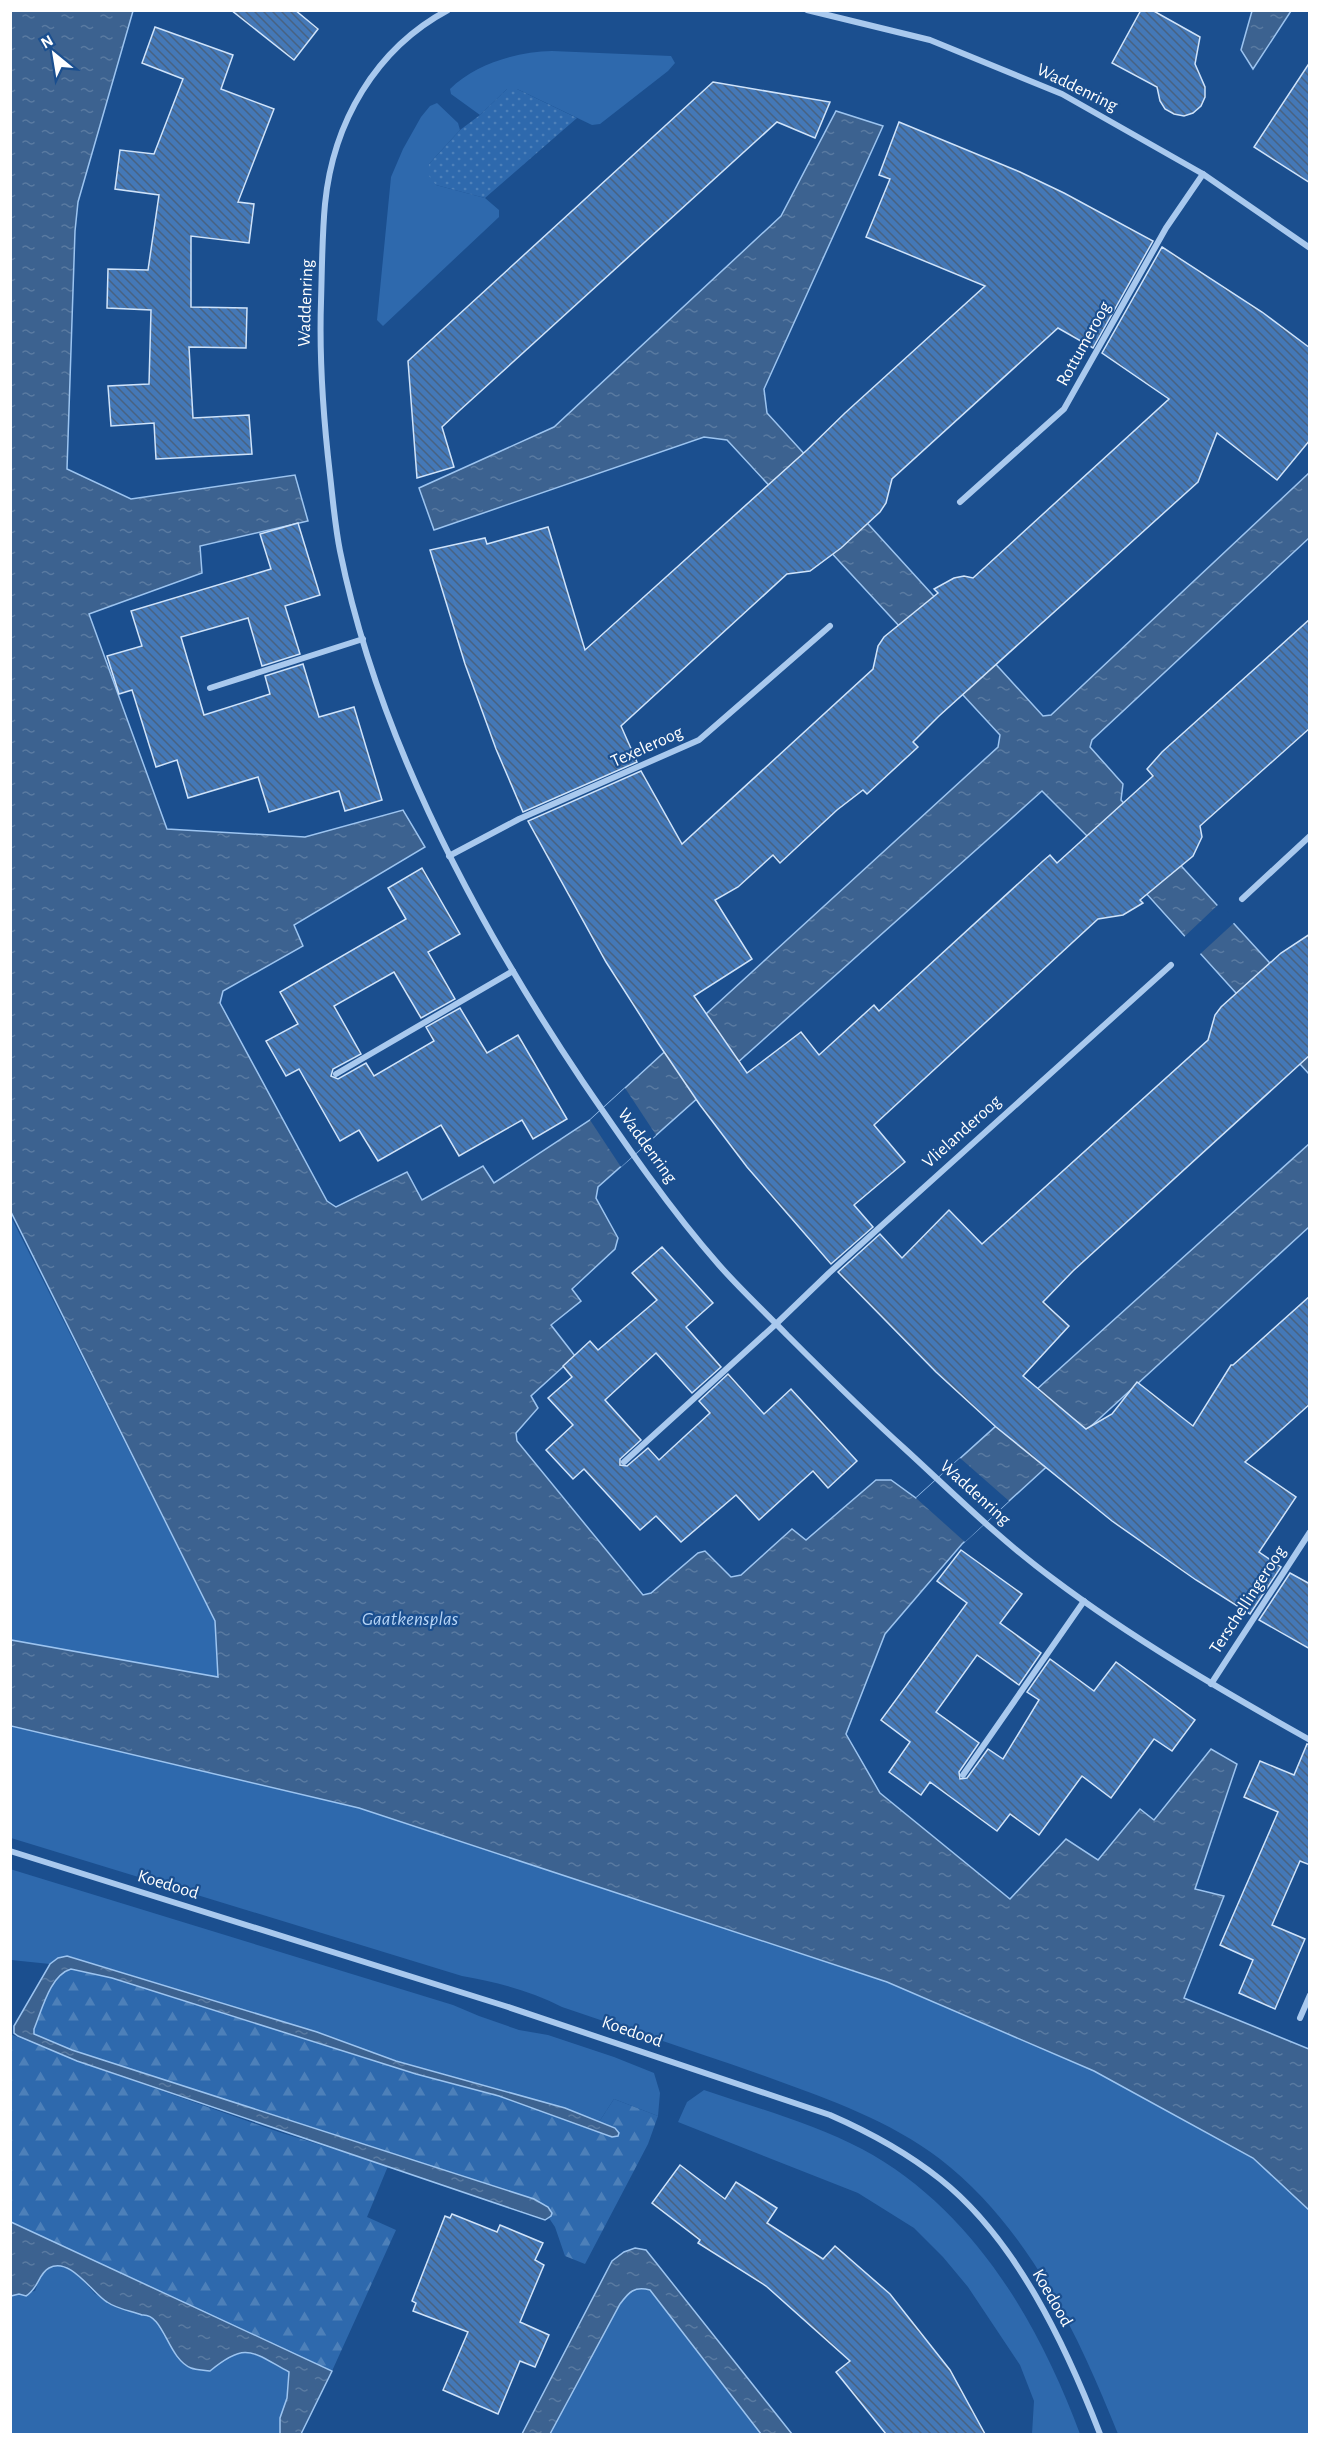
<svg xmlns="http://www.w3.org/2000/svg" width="1320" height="2445" font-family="'Alegreya Sans',sans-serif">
	<defs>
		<pattern id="forest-firs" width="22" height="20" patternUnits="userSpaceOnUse" patternTransform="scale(1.5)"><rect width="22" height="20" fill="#2e69ad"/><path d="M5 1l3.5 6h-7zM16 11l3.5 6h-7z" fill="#4d80b9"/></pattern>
		<pattern id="park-dots" width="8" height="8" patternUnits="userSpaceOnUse" patternTransform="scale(1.5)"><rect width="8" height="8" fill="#2e69ad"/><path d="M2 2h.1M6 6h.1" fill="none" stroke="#4d80b9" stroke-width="1.8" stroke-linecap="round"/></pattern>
		<pattern id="water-ripples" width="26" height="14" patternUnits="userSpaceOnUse" patternTransform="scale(1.5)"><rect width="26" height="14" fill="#3c6290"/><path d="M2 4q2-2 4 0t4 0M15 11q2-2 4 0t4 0" fill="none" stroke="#597aa1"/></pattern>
		<pattern id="building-back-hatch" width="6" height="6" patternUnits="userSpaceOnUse" patternTransform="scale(1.5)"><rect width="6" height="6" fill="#4478b7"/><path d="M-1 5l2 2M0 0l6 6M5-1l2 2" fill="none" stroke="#486282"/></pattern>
	</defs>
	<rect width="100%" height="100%" fill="#1b4f8f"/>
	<g fill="#2e69ad">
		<path d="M552 51 671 56 675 63 668 71 600 124 592 125 517 89H507L480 115 451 94 450 89C476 63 517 52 552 51Z"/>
		<polygon points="437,103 458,123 460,130 429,164 436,185 485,198 499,210 499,217 383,326 377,320 391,177 403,149 421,117 430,106"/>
		<polygon points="10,1215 215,1621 218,1678 11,1640"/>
		<path d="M11 1726 359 1808 887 1982 1094 2071 1253 2158 1309 2210V2434H1118C1078 2334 1028 2227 940 2159 890 2121 831 2100 773 2079 703 2054 632 2031 562 2007 531 1991 496 1982 462 1976L11 1838Z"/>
		<polygon points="10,1869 453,2005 479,2016 519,2030 548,2035 614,2057 654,2073 660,2093 658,2116 614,2099 599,2122 565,2108 396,2061 317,2032 68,1956 58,1958 50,1964 11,1960"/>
		<path d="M704 2090C757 2108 812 2123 862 2149 972 2208 1038 2321 1080 2434H1032L1034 2401 1020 2365 968 2287 943 2257 914 2228 858 2193 678 2122 687 2102Z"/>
		<path d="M52 2266H60L75 2272 95 2294 147 2314 160 2323 164 2336 226 2357C248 2344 269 2362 289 2372L287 2398 280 2418V2434H11V2296L35 2291 41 2275Z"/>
		<polygon points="641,2288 650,2290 761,2434 550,2434 620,2304 630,2291"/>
	</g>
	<g fill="url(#forest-firs)">
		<path d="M71 1969 112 1978 416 2074 499 2096 615 2137 618 2131 599 2122 614 2099 658 2116 648 2144 585 2264 565 2256 555 2227 549 2218 552 2212 534 2199 188 2088 72 2050 34 2034V2029C42 2010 49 1976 71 1969Z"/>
		<polygon points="10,2034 77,2061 279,2132 388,2166 367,2217 396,2230 332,2371 11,2222"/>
	</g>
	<polygon fill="url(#park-dots)" points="507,89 517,89 577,118 485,198 436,185 429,176 429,164 460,130 480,115"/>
	<g fill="url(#water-ripples)" stroke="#9cc4f0" stroke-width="1.5">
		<polygon points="11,11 133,11 78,202 75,231 67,469 131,499 295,475 308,521 200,546 202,573 89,614 167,829 305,837 403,810 425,847 294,925 303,946 223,991 220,1003 327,1201 336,1207 407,1172 422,1200 483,1166 494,1183 590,1120 998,747 1000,735 727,440 704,437 434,530 419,488 554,427 781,216 836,111 883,126 764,389 767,413 1043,716 1051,715 1309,473 1309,538 1092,740 1090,747 1123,784 1121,800 1309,1006 1309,1074 1108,851 1096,845 1042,791 598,1187 596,1198 618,1238 615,1249 572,1289 581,1301 551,1325 575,1356 531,1396 538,1408 516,1433 517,1441 643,1595 651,1593 698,1553 705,1551 731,1577 741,1575 792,1529 806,1540 876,1480 891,1480 916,1498 1309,1144 1309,1227 962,1544 885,1634 846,1734 880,1793 1010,1899 1066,1839 1098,1860 1140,1809 1154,1820 1211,1749 1237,1764 1195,1889 1224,1896 1184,1998 1309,2049 1309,2210 1253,2158 1094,2071 887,1982 359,1808 11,1726 11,1640 218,1677 215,1621 11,1212"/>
		<polygon points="1252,11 1291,11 1253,69 1241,50"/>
		<path d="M67 1956 317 2032 396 2061 565 2108 615 2128 619 2133 618 2136 612 2137 499 2096 416 2074 112 1978 71 1969C50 1975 42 2010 34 2029V2034L72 2050 534 2199 548 2207 552 2213 551 2216 545 2220 77 2061 18 2036 14 2033V2026L50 1964 58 1958Z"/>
		<path d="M11 2222 332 2371 301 2434H280V2418L287 2398 289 2372C252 2352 246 2341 210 2371 204 2370 196 2370 191 2368 167 2358 164 2313 142 2315 131 2311 117 2309 107 2302 92 2293 70 2256 49 2268 38 2274 39 2288 26 2296L19 2294 11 2296Z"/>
		<path d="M635 2248 646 2250 792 2434H761L650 2290C634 2286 629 2292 620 2304L550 2434H522L612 2261 624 2252Z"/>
	</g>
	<g fill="#1b4f8f">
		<polygon points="1220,903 1236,921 1199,955 1183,938"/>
		<polygon points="625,1088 656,1135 621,1167 590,1120"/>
		<polygon points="960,1458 1009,1501 965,1542 916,1498"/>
	</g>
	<g fill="url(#building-back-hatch)" stroke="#cfe3fa" stroke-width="1.5">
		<polygon points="231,10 295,10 318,29 294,60"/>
		<polygon points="1141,10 1152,10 1200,37 1195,64 1205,87 1205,97 1201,106 1193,113 1184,116 1174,114 1165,109 1160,101 1157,87 1112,63"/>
		<polygon points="155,27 233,55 221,89 274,109 238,202 254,204 249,243 191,236 191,307 247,308 246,348 189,347 193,418 249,415 252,454 156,459 154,423 111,426 108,386 149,384 151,310 107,308 108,269 148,270 159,195 115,189 120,150 154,154 183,79 142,63"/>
		<polygon points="1310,62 1310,183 1254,147"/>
		<polygon points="713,82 830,102 815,138 777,122 459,411 442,427 454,467 417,478 408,361"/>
		<polygon points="899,122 1020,172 1064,193 1153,241 1093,348 1058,328 892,479 886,503 880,512 841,548 810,571 787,574 621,726 637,762 523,812 496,749 465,664 430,550 485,538 487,544 548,527 585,650 807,450 845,413 985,286 866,237 890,179 879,175"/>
		<polygon points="1162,247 1262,312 1310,348 1310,440 1277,480 1217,433 1198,482 939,716 913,742 918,747 867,794 863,790 837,810 780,863 773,855 738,887 715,900 752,959 694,996 747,1073 801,1032 819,1055 874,1005 879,1011 1043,861 1050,855 1057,863 1153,776 1147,769 1162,752 1310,619 1310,728 1200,826 1202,837 1193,856 1140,900 1143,903 1123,915 1098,919 874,1125 905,1162 854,1205 873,1227 831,1264 747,1167 700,1105 658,1043 606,962 528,821 641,771 682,844 873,669 878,646 884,637 938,593 934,589 954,578 964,576 973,578 1169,399 1102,353"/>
		<polygon points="298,523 320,595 285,606 300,654 262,666 248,618 181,637 204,715 270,694 265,676 303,664 319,717 354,707 382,800 345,811 339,791 269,812 258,777 188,798 177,760 156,767 132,690 119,694 107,656 142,646 131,611 271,569 260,534"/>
		<polygon points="422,868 460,934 428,952 455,999 421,1018 394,972 334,1006 361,1054 333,1069 331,1076 338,1079 366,1063 374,1076 434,1041 426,1027 460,1008 487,1053 518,1035 567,1119 533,1139 522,1120 459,1156 441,1125 378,1161 359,1130 340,1141 299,1069 286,1076 266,1041 298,1024 280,992 406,919 388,888"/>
		<polygon points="1310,934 1310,1055 1073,1271 1043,1302 1069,1326 1023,1376 1086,1429 1112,1414 1137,1382 1193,1426 1231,1365 1233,1365 1310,1296 1310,1404 1245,1462 1296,1497 1259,1552 1281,1567 1250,1614 1196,1580 1112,1521 996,1427 936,1372 838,1272 880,1234 902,1258 949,1210 982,1244 1208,1040 1215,1015 1221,1007 1281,953"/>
		<polygon points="662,1247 713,1303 686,1327 721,1367 692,1393 656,1353 605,1400 641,1440 620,1459 620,1465 627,1466 648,1448 659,1460 710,1413 699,1401 728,1374 764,1414 791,1389 857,1461 828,1488 813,1471 759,1520 736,1495 681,1542 656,1516 640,1530 584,1469 573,1479 546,1450 573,1425 548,1398 572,1377 563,1366 590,1341 598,1350 657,1300 632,1273"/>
		<polygon points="961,1550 1022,1594 1000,1623 1041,1653 1019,1685 977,1655 936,1712 979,1743 959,1772 960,1779 967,1778 988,1749 1003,1759 1039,1700 1027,1692 1050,1659 1094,1691 1116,1662 1195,1720 1172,1751 1154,1739 1111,1798 1082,1776 1039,1835 1010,1814 997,1831 930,1782 921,1795 889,1772 910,1742 881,1720 967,1603 937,1581"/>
		<polygon points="1290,1573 1310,1584 1310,1649 1259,1620"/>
		<polygon points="1307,1744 1310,1745 1310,1865 1300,1861 1272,1925 1305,1939 1275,2009 1239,1993 1253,1960 1220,1945 1278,1812 1244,1797 1260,1761 1294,1775"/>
		<polygon points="680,2165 725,2199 736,2182 777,2208 767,2223 823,2259 835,2246 890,2294 950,2370 985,2434 886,2434 836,2372 850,2361 766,2286 698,2243 700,2240 652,2203"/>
		<polygon points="452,2214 497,2232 500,2225 543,2243 535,2260 544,2265 520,2322 549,2335 535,2367 520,2361 498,2414 443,2390 468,2332 413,2311 416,2303 412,2301 445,2216 450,2218"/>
	</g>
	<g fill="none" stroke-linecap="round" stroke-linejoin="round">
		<g stroke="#a9c9ee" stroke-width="6">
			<path d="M448 10C375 49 333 123 325 204 322 236 322 269 321 302 319 362 323 415 330 475 333 501 335 526 340 551 378 739 477 924 583 1082 626 1145 669 1208 719 1265 741 1290 765 1312 787 1335 826 1374 864 1412 905 1449 953 1493 999 1539 1052 1578 1133 1639 1221 1690 1310 1740"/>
			<polyline points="807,10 930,40 1062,94 1203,174 1310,248"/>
			<polyline points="960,502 1064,409 1166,228 1203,174"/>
			<polyline points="210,688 363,639"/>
			<polyline points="449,856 519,819 699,740 830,626"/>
			<polyline points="1242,899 1310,836"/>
			<polyline points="336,1074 513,971"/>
			<polyline points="624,1462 776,1324 829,1273 1171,965"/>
			<polyline points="1211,1684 1310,1532"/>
			<polyline points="963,1775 1084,1601"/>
			<path d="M10 1851 505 2006 830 2115C869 2132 906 2152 940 2179 1016 2239 1066 2346 1100 2434"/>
			<polyline points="1300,2018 1310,1995"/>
		</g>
	</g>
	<g text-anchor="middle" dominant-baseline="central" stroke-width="4.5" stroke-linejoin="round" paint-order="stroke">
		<g font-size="18" fill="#fff" stroke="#1b4f8f">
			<text transform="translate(1077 88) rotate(26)">Waddenring</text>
			<text transform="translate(306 303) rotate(-88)">Waddenring</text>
			<text transform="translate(1084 344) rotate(-61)">Rottumeroog</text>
			<text transform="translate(647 747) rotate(-24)">Texeleroog</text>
			<text transform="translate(962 1132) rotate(-42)">Vlielanderoog</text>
			<text transform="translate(647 1146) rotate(54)">Waddenring</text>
			<text transform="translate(975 1493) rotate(42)">Waddenring</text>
			<text transform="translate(1248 1600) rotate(-57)">Terschellingeroog</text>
			<text transform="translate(168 1885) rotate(17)">Koedood</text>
			<text transform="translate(632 2032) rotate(19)">Koedood</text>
			<text transform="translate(1052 2298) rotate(60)">Koedood</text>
		</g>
		<g font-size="20" font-style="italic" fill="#b5d3f5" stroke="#1b4f8f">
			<text x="410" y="1619">Gaatkensplas</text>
		</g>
	</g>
	<rect width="1320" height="2445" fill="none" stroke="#ffffff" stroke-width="24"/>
	<g transform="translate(54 54) rotate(330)" stroke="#1b4f8f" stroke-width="4.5" paint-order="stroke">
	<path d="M0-4.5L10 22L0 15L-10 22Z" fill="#ffffff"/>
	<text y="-9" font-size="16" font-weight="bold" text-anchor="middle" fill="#ffffff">N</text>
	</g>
</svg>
